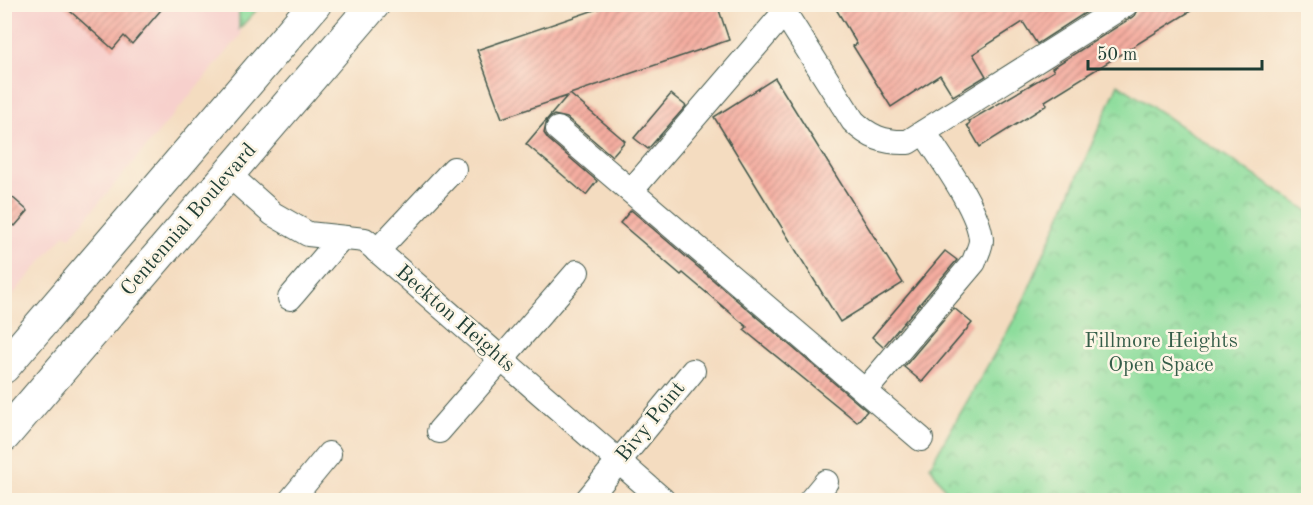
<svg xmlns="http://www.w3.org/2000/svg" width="1313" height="505" font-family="'Old Standard TT',serif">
	<defs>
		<pattern id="grass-tufts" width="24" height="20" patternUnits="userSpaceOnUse" patternTransform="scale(1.5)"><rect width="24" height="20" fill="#8ddd9c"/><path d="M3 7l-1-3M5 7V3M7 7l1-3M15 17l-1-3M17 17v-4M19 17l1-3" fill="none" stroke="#73b480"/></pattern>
		<pattern id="park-crowns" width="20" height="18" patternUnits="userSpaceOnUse" patternTransform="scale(1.5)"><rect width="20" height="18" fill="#8ddd9c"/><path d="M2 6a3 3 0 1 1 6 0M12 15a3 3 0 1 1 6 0" fill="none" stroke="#73b480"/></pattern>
		<pattern id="building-hatch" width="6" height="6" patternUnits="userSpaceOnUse" patternTransform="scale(1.5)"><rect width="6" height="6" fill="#f5ada0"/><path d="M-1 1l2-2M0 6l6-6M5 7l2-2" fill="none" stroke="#c68e83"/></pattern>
	</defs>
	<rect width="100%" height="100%" fill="#fcf5e5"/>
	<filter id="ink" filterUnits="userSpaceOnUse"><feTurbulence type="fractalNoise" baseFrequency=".0167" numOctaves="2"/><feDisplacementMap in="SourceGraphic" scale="12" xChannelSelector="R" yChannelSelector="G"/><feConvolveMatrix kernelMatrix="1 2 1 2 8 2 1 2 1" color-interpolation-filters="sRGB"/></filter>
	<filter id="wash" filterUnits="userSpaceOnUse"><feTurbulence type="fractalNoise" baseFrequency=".008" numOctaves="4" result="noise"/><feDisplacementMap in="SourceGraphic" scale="24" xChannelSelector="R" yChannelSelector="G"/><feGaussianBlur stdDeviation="1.35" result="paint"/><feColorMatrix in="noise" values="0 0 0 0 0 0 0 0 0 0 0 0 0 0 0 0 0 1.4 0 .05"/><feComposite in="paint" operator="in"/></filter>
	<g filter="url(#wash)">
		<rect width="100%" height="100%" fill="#f4dcc0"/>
		<polygon fill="#f7d0cc" points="5,5 239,5 241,35 70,237 65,234 5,304"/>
		<polygon fill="url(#grass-tufts)" stroke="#568d68" stroke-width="1.5" points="239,5 261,5 239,29"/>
		<polygon fill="url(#park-crowns)" stroke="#568d68" stroke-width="1.5" points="1118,84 1308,211 1308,500 952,500 930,466 1019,311"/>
		<g id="blocks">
			<g fill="url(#building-hatch)">
				<polygon points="62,4 166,4 132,44 124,36 113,49"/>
				<polygon points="612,4 717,4 729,40 570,94 625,141 612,156 567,118 554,115 547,120 544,133 548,139 597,181 586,195 526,144 567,96 502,118 477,50"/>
				<polygon points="833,4 1099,4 1037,44 1023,22 973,54 986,76 953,96 940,75 891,107 853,46 857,44"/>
				<polygon points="1140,4 1202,4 1045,101 1047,105 980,147 967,125 970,123 969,121 1054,71 1052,68 1134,16"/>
				<polygon points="775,78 903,283 840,322 714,117"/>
				<polygon points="671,94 686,106 648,149 634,138"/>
				<polygon points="4,190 28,211 15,226 4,217"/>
				<polygon points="631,210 867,411 857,422 744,330 747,327 683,273 681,275 620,223"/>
				<polygon points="945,251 957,260 883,347 872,337"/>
				<polygon points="954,308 972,323 922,382 904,367"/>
			</g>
		</g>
	</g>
	<g filter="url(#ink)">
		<use href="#blocks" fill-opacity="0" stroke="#3f5549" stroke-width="1.5"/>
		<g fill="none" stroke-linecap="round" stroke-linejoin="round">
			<g stroke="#3f5549" stroke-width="26">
				<g id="minor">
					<path d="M779 4 853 121C869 137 884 143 908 142L1126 4"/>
					<polyline points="558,129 921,439"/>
					<polyline points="228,174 273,214 308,234 365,240 663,500"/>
					<polyline points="631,191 784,13"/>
					<polyline points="377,251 454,169"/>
					<polyline points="290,298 341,238"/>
					<path d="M865 391 974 262C976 255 981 247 981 240 980 211 940 157 924 132"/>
					<polyline points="439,431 577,272"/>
					<polyline points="291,500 329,454"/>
					<polyline points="587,500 693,371"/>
					<polyline points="811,500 826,482"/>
				</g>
			</g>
			<g stroke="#3f5549" stroke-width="34">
				<g id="major">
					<polyline points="4,367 315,4"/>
					<polyline points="4,436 374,4"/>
				</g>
			</g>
			<use href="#minor" stroke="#fff" stroke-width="24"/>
			<use href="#major" stroke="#fff" stroke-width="32"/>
		</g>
	</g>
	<g text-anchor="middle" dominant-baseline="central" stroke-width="5" stroke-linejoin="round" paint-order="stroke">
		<g font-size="21" fill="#1f3d34" stroke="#fcf5e5">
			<text transform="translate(189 220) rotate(-49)">Centennial Boulevard</text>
			<text transform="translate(455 319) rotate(41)">Beckton Heights</text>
			<text transform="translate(651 422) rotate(-51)">Bivy Point</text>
		</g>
		<g font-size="21" fill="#355d49" stroke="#fcf5e5">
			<text x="1161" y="341">Fillmore Heights<tspan x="1161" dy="24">Open Space</tspan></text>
		</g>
	</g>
	<rect width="1313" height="505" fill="none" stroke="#fcf5e5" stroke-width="24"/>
	<path d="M1088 60v9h174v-9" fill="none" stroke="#1f3d34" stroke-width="3"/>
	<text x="1097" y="60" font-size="18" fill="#1f3d34" stroke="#fcf5e5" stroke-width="4.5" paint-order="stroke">50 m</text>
</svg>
